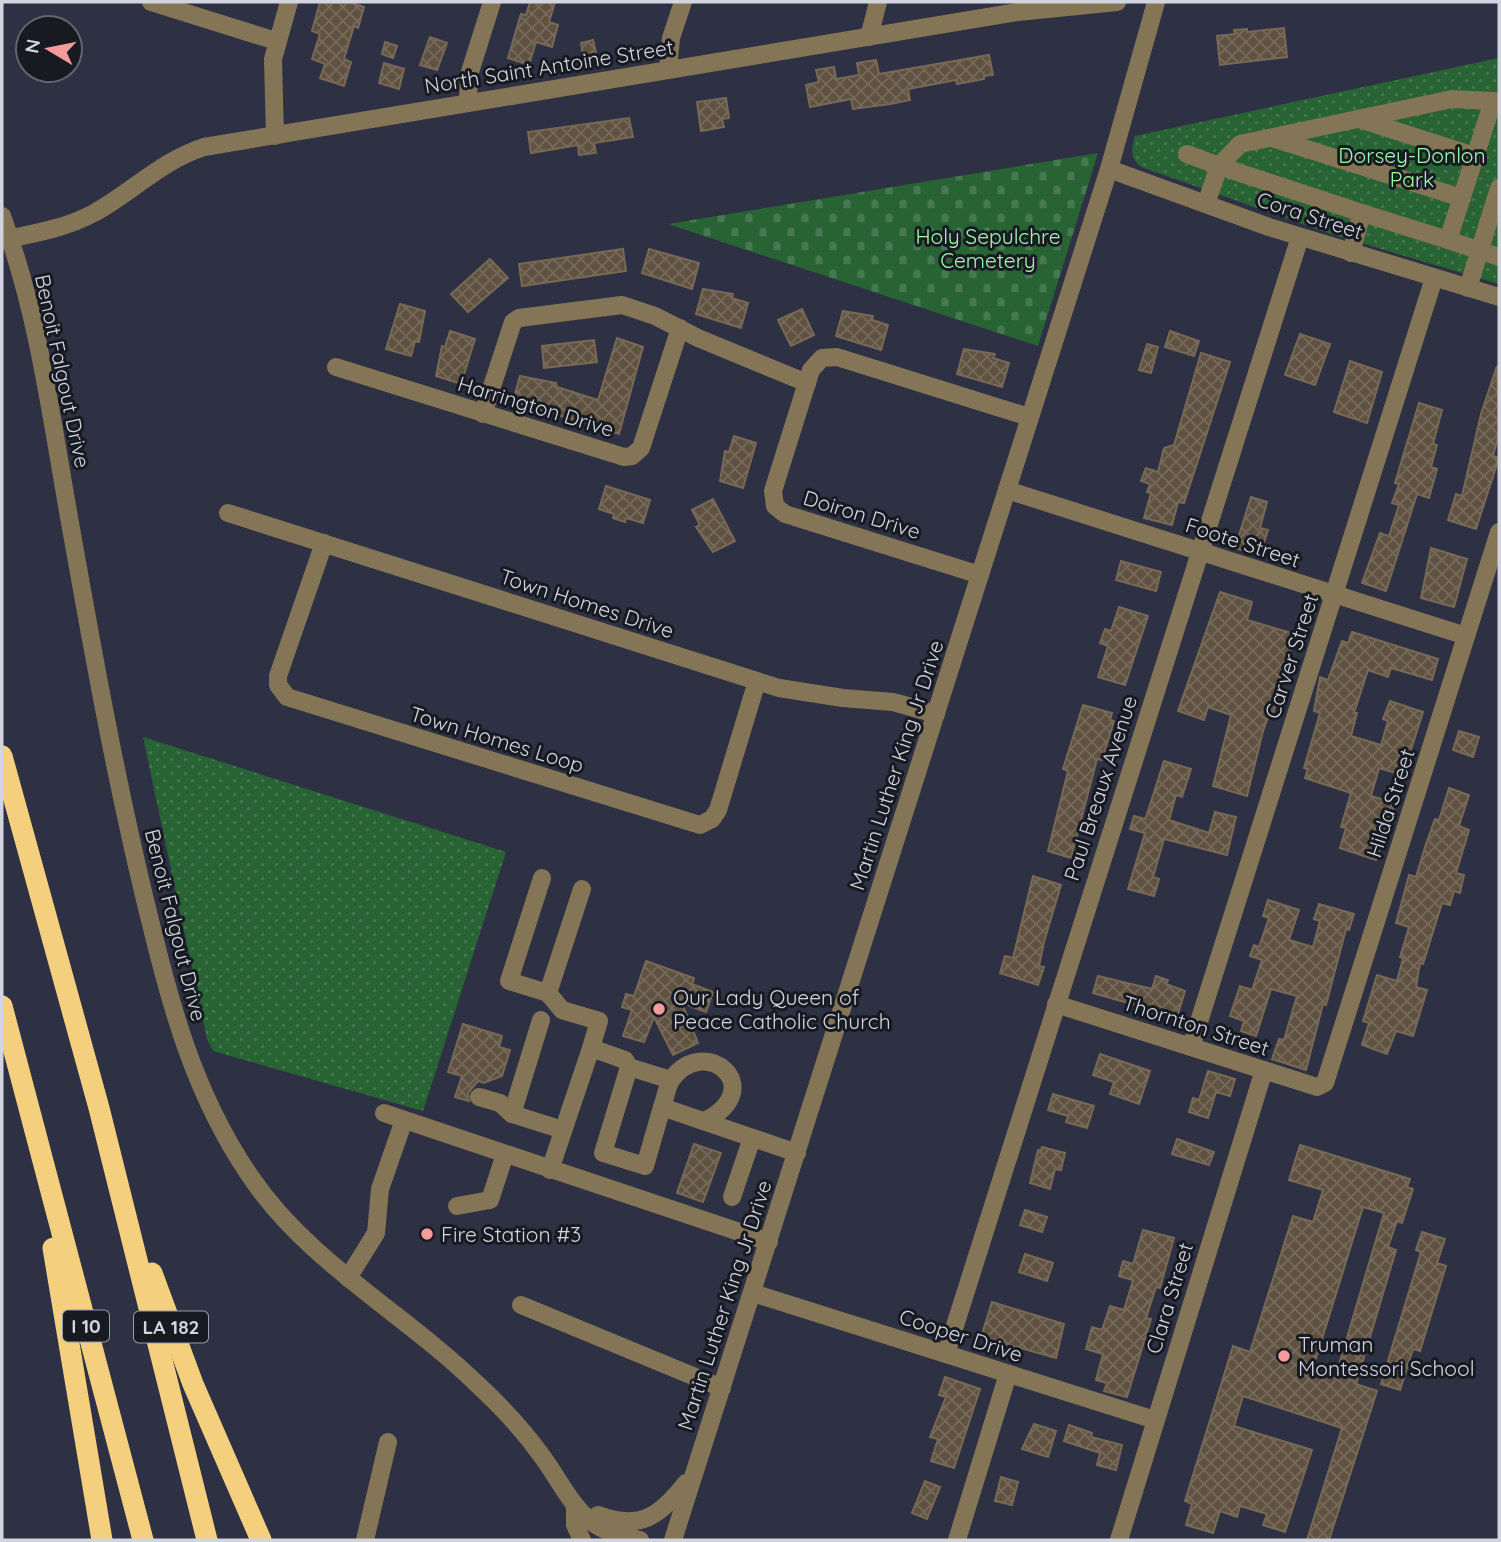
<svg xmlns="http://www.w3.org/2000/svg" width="1501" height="1542" font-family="Quicksand,sans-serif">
	<defs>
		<pattern id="grass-dots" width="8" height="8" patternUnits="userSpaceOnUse" patternTransform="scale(1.75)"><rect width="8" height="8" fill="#286334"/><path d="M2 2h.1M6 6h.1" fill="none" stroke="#467851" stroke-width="1.8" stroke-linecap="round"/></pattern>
		<pattern id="cemetery-stones" width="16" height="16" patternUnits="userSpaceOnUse" patternTransform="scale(1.75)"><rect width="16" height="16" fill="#286334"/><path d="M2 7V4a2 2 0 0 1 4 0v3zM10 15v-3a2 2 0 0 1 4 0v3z" fill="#467851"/></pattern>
		<pattern id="building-cross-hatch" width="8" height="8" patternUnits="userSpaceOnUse" patternTransform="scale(1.75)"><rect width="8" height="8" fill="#605240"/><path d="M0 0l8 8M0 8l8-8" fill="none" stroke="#766a5b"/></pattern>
	</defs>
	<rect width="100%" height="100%" fill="#2e3144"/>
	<g fill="url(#grass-dots)">
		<path d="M1499 58V284L1331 234 1144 168C1130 161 1131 149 1135 136Z"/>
		<polygon points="143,737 506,852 423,1111 213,1051 207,1039"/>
	</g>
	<polygon fill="url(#cemetery-stones)" points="1098,153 1038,346 668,224"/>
	<g fill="url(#building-cross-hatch)" stroke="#776955" stroke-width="2" fill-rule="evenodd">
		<polygon points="320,2 349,2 364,7 358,28 354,26 344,59 351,62 344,86 320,78 325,64 312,59 320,34 312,31"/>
		<polygon points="530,2 555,2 549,22 558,25 552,47 536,42 529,65 508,58 521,14 526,15"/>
		<polygon points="1284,28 1287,57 1220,65 1217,36 1235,34 1234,30 1247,29 1247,32"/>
		<polygon points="430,37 447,43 437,70 420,65"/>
		<polygon points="593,40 596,53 583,55 581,43"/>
		<polygon points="385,42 397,46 393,58 382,54"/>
		<polygon points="989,55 993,75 984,76 984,79 957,84 956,80 908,89 910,100 890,104 853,109 851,99 810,107 806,85 819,82 816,70 834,67 836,79 859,75 857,63 876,60 879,74"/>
		<polygon points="384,63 404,69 399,89 379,83"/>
		<polygon points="726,98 729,118 722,119 724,127 701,131 697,102"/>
		<polygon points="629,118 633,137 594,143 596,153 579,155 578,145 531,153 528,132"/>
		<polygon points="623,249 626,271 522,286 519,264"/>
		<polygon points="649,249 699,263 692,289 642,273"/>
		<polygon points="490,259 508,278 468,312 451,294"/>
		<polygon points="703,289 733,294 732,298 748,303 741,328 696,314"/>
		<polygon points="400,304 425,311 419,342 415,341 411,356 386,349"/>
		<polygon points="802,309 814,335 791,346 778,320"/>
		<polygon points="843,311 873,316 872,320 888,325 881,350 836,336"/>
		<polygon points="450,331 475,339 461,384 436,376 442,346 445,347"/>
		<polygon points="1170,331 1199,341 1194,356 1165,347"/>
		<polygon points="1300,334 1330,344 1315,385 1285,375"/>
		<polygon points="617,338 643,347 619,434 513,401 520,376 556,383 557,387 598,400"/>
		<polygon points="594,340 597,362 544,368 542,346"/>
		<polygon points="1147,344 1158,347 1151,373 1139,370"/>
		<polygon points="964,349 995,354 993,358 1009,363 1002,387 957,374"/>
		<polygon points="1201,353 1230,362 1184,503 1178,502 1172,525 1144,518 1151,493 1147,492 1150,484 1141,481 1146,468 1158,472 1164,448 1174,445"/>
		<polygon points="1350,361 1382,372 1367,423 1334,412"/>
		<polygon points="1497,366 1499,434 1493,456 1499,458 1476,529 1448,520 1456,494 1462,496 1481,414"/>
		<polygon points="1419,403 1442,410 1433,444 1437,445 1431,467 1437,469 1429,498 1417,494 1386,591 1362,583 1380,533 1389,536 1399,505 1392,503 1399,484 1395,483"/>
		<polygon points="734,436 756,443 743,488 720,481 725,451 729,452"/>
		<polygon points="606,486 650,500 643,523 626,518 625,522 613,518 614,514 599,509"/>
		<polygon points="1251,497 1267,502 1260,528 1268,530 1260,555 1235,548"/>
		<polygon points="713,499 735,541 713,552 696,527 700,525 692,510"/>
		<polygon points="1431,548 1467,559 1454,607 1421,598"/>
		<polygon points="1121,561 1161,572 1156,591 1116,580"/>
		<polygon points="1220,592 1252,602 1247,620 1295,634 1273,713 1270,712 1263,731 1247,796 1213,786 1231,715 1208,707 1204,720 1178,711"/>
		<polygon points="1119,607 1148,616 1125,685 1098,677 1108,646 1100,643 1105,629 1111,631"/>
		<polygon points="1352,632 1438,659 1432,680 1391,668 1388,677 1368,670 1354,713 1357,713 1351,736 1381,745 1388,721 1383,719 1390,701 1423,712 1403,775 1379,768 1371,796 1395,803 1376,860 1340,848 1346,828 1341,827 1351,793 1305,778 1308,769 1304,768 1320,713 1314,711 1320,677 1328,680 1342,641 1348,643"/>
		<polygon points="1083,705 1112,713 1110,720 1114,721 1102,760 1097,759 1071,858 1048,851 1068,771 1063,769"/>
		<polygon points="1459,731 1479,737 1473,757 1453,750"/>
		<polygon points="1164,761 1191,769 1182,797 1176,795 1169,820 1209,833 1215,812 1236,817 1227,855 1164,839 1153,877 1159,879 1154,896 1128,889 1145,833 1130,829 1134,816 1145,819 1147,814"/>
		<polygon points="1449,788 1469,795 1459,826 1469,830 1456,873 1464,875 1460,893 1454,891 1450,905 1442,903 1423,964 1420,963 1416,987 1427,990 1413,1036 1396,1031 1387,1054 1362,1045 1369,1023 1363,1021 1377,975 1397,981 1403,958 1400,957 1409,927 1396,923 1405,890 1409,875 1416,877 1426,844 1435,819 1439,820"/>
		<polygon points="1033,876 1061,885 1044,942 1039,966 1044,967 1038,985 1000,973 1005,956 1013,958"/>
		<polygon points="1268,900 1299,910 1289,940 1313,947 1320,921 1314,919 1319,904 1354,914 1349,930 1346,929 1326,1005 1323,1004 1306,1070 1272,1059 1279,1039 1284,1040 1297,996 1271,989 1256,1036 1241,1031 1244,1021 1230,1016 1240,986 1252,990 1262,960 1250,956 1254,945 1259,947 1269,918 1263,916"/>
		<polygon points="646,961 694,978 692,984 713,992 706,1012 682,1003 698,1043 673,1055 654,1017 644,1042 623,1036 632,1010 622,1007 626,994 634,996"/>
		<polygon points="1098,976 1152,989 1156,976 1168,980 1166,984 1185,991 1177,1017 1093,993"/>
		<polygon points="463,1024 502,1036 499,1047 510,1050 502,1076 484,1083 478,1081 468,1093 469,1101 455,1097 462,1076 448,1072"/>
		<polygon points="1100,1054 1150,1071 1139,1104 1110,1094 1114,1082 1093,1075"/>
		<polygon points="1208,1071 1235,1079 1230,1096 1216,1092 1208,1118 1189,1112 1193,1098 1199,1100"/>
		<polygon points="1053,1094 1094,1106 1087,1128 1066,1122 1068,1116 1048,1110"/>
		<polygon points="1177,1139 1214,1152 1209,1165 1172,1154"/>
		<polygon points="694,1144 721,1153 703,1202 677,1193"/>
		<path d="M1300 1145 1410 1179 1407 1187 1413 1189 1402 1223 1397 1221 1388 1247 1396 1250 1356 1384 1377 1391 1329 1540H1307L1342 1428 1243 1396 1234 1426 1312 1450 1285 1532 1263 1525 1267 1514 1240 1506 1237 1517 1220 1511 1213 1533 1186 1525 1192 1504 1185 1501 1233 1346 1250 1352 1293 1216 1313 1222 1323 1190 1289 1180ZM1363 1207 1384 1213 1335 1378 1312 1371Z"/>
		<polygon points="1042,1147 1065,1153 1061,1170 1055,1169 1050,1189 1030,1183 1038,1150 1041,1151"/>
		<polygon points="1025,1210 1047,1217 1042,1232 1020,1225"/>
		<polygon points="1143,1230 1174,1238 1160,1288 1156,1287 1146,1318 1151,1319 1127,1397 1104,1391 1107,1383 1096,1380 1103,1354 1086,1349 1092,1327 1102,1330 1110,1306 1124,1310 1133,1280 1119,1276 1123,1261 1133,1264"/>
		<polygon points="1422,1232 1445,1239 1437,1263 1446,1266 1420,1351 1413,1349 1400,1390 1381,1384 1421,1252 1416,1250"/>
		<polygon points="1025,1254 1053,1263 1047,1281 1019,1272"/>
		<polygon points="992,1302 1064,1324 1056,1358 981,1337"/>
		<polygon points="945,1377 980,1389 954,1468 931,1461 938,1439 930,1437 946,1397 939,1395"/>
		<polygon points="1034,1424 1056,1431 1048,1457 1022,1449"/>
		<polygon points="1069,1425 1092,1433 1091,1437 1122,1445 1116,1470 1097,1465 1100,1453 1064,1441"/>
		<polygon points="1001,1477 1018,1482 1012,1505 995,1501"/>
		<polygon points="925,1481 940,1487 927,1519 912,1513"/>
	</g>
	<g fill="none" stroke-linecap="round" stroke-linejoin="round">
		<g stroke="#837555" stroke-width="18">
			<polyline points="151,2 276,41"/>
			<polyline points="869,37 878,2"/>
			<polyline points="668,70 671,38 683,2"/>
			<polyline points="468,102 469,75 492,2"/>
			<polyline points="1499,103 1493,101 1448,240 1499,257"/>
			<polyline points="1362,120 1475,156"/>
			<polyline points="275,136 273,59 289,2"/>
			<polyline points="1272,138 1462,198"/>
			<polyline points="1187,154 1219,166 1240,144 1452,99 1493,101"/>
			<polyline points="1109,169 1269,227 1499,297"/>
			<polyline points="1206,204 1219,166 1362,213 1351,253"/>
			<polyline points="1362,213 1448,240"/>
			<path d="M2 216C38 313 51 416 69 517 92 647 115 776 146 904 170 1002 192 1091 250 1176 309 1263 403 1312 477 1384 501 1406 525 1432 544 1459 560 1481 573 1510 596 1525 608 1533 627 1537 640 1540"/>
			<path d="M2 240C32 234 67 228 94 213 134 191 159 162 204 147L1018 12 1117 2"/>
			<polyline points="1468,288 1499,188"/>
			<polyline points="336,367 624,457 632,456 641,448 680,328"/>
			<polyline points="483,414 513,322 519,318 622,305 655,316 698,338 807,383"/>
			<polyline points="1007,490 1466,636"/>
			<polyline points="228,513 779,688 843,698 893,702 936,714"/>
			<polyline points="324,543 278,676 278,685 287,697 700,825 712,819 718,810 757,681"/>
			<polyline points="980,575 785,514 775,506 773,491 811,370 822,358 837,357 1029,417"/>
			<polyline points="542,878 509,981 548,993"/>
			<polyline points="582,889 548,993 562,1010 599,1021 591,1048"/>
			<polyline points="1056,1004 1317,1087 1325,1083 1499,532"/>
			<polyline points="541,1020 512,1114 563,1130"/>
			<polyline points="1191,1047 1434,278"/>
			<polyline points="479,1097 500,1103 512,1114"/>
			<polyline points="662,1107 645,1166 603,1153 629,1067 671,1080"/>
			<polyline points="384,1113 769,1242"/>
			<path d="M705 1121C770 1087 704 1033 671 1080 667 1087 665 1099 662 1107L797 1153"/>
			<polyline points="550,1170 591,1048 625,1060 629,1067"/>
			<polyline points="732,1197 752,1138"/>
			<polyline points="457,1206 490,1200 505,1154"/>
			<polyline points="348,1278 376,1233 380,1189 404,1120"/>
			<polyline points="753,1293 1155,1420"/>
			<polyline points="521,1305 722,1388"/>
			<polyline points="946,1354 1300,237"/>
			<polyline points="575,1505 575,1525 582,1540"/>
			<path d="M598 1515C640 1531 660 1516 686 1483"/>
			<polyline points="365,1540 388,1442"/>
			<polyline points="673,1540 1109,169 1156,2"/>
			<polyline points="957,1540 1008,1374"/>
			<polyline points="1119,1540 1264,1070"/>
		</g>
		<g stroke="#f4d07e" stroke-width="21">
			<polyline points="2,756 99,1108 207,1540"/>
			<polyline points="2,1006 143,1540"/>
			<polyline points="53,1248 102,1540"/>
			<polyline points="152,1273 193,1384 261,1540"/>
		</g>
	</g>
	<g fill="#f59b9a" stroke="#181a22" stroke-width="2.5">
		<circle cx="659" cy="1009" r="7"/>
		<circle cx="427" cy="1234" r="7"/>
		<circle cx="1284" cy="1356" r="7"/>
	</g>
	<g text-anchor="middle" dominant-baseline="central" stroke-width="6" stroke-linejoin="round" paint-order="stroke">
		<g fill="#181a22" stroke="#9a9ca7" stroke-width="2">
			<rect x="63" y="1310.5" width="46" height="31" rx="5"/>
			<rect x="134" y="1311.5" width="74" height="31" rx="5"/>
		</g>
		<g font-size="19" font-weight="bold" fill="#d2d4e0">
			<text x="86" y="1326">I 10</text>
			<text x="171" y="1327">LA 182</text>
		</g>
		<g font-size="21" fill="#d2d4e0" stroke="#181a22">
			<text transform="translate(549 66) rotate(-9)">North Saint Antoine Street</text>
			<text transform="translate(1310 215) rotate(18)">Cora Street</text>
			<text transform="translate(63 371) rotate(78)">Benoit Falgout Drive</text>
			<text transform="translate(536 406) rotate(17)">Harrington Drive</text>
			<text transform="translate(862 514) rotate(17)">Doiron Drive</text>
			<text transform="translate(1243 542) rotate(18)">Foote Street</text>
			<text transform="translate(587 603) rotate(18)">Town Homes Drive</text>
			<text transform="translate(1291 656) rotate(-72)">Carver Street</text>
			<text transform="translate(497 739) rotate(17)">Town Homes Loop</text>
			<text transform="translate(896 765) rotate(-72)">Martin Luther King Jr Drive</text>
			<text transform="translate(1100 788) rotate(-72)">Paul Breaux Avenue</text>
			<text transform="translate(1390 803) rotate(-72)">Hilda Street</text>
			<text transform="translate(176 925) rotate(76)">Benoit Falgout Drive</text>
			<text transform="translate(1196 1025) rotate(18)">Thornton Street</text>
			<text transform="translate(1169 1298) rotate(-73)">Clara Street</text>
			<text transform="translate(724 1305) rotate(-72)">Martin Luther King Jr Drive</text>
			<text transform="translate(961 1335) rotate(18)">Cooper Drive</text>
		</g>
		<g font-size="21" fill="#9dfaab" stroke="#181a22">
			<text x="1412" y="155">Dorsey-Donlon<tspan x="1412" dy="24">Park</tspan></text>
			<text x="988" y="236">Holy Sepulchre<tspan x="988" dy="24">Cemetery</tspan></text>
		</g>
		<g font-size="21" fill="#d2d4e0" stroke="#181a22" text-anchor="start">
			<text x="673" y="997">Our Lady Queen of<tspan x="673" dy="24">Peace Catholic Church</tspan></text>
			<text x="441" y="1234">Fire Station #3</text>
			<text x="1298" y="1344">Truman<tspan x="1298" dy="24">Montessori School</tspan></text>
		</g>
	</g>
	<rect width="1501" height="1542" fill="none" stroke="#d2d4e0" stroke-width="7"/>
	<g transform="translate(49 49) rotate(280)"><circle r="33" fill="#181a22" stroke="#62646e" stroke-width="2"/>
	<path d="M0-5L12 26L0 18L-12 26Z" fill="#f59b9a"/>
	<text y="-10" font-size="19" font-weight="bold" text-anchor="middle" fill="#d2d4e0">N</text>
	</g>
</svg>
